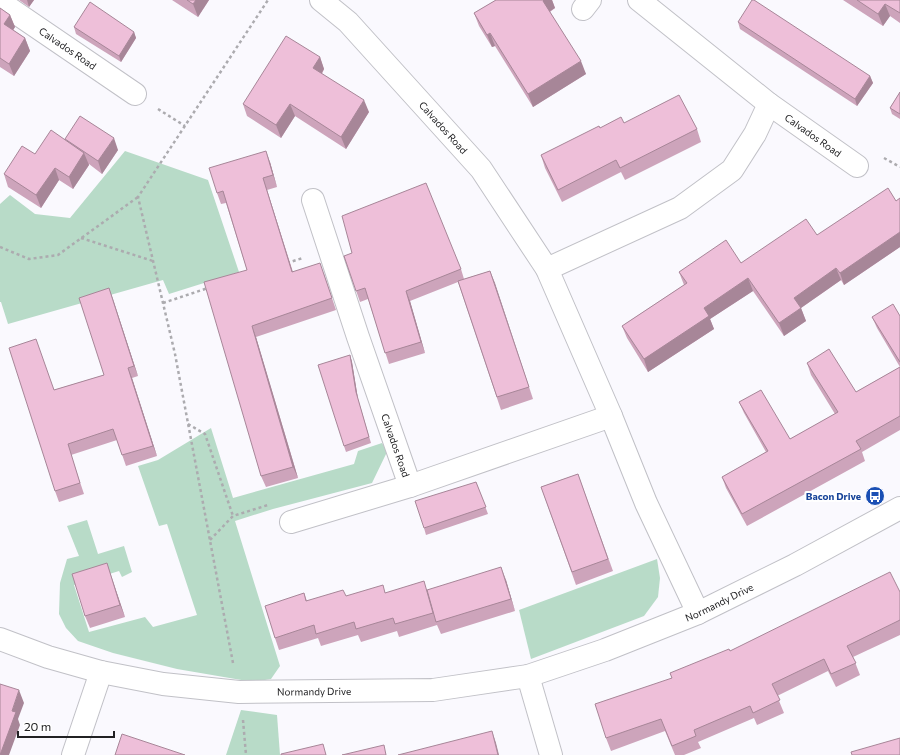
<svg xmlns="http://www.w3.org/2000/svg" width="900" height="755" font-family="Commissioner,sans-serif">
	<rect width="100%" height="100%" fill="#faf9fe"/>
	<g fill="#b8dbc8">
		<polygon points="125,151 208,180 239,272 169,294 163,280 8,324 1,302 0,302 0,204 10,195 35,214 70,218"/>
		<polygon points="211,428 233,498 354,464 358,451 382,443 387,452 372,483 273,509 235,521 280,666 271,679 253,682 177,669 113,653 78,641 66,628 59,614 60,583 67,559 79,556 67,526 87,520 98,554 124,546 132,572 122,577 119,571 74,585 89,632 145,617 153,627 197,615 167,524 159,526 138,466 158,460"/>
		<polygon points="657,559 660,578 658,597 644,616 531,659 519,610"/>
		<polygon points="241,710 277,715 280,755 226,755"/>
	</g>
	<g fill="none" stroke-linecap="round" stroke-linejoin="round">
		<g stroke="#c1c1c7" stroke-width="24">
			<g id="minor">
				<path id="s1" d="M321 0 348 22 481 169 547 269 611 416 646 503 698 613"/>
				<path id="s2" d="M0 2 135 94"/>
				<polyline points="583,9 590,0"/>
				<path id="s3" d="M769 104 857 166"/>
				<path id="s4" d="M313 200 358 337 410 486 611 416"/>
				<polyline points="547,269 680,208 732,170 755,134 769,104 639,0"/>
				<polyline points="291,522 410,486"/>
				<path id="s5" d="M0 639 48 657 101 672 163 684 239 692 433 690 528 676 605 650 698 613 795 565 900 508"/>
				<polyline points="528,676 551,755"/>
				<polyline points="73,755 101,672"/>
			</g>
		</g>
		<g stroke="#acabaf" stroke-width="2.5" stroke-dasharray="3 3" stroke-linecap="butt">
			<polyline points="158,109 185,126"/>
			<polyline points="884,158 900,167"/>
			<polyline points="81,238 153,261"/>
			<polyline points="0,247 29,259 58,255 138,197"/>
			<polyline points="287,263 303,258"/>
			<polyline points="163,303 208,288"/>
			<polyline points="188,424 205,434 233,516"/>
			<polyline points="210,540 233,516 268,505"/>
			<polyline points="233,663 175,354 138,197 268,0"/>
			<polyline points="243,720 246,755"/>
		</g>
		<use href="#minor" stroke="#fff" stroke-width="22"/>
	</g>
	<g fill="#cda4bb">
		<polygon points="19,0 34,0 29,7"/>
		<polygon points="172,0 209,0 198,17"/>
		<polygon points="496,0 552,0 555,8 550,12 586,74 533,107 495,46 492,47 479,26 474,13"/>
		<polygon points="843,0 900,0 900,23 890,16 883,26"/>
		<polygon points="0,8 10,15 15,27 13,30 25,38 30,51 14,76 0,67"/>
		<polygon points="738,22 870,76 873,83 857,106 740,29"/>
		<polygon points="74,27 134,32 136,38 121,62 76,34"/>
		<polygon points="320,57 324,69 322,74 369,112 346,149 295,116 281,138 247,116 243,104"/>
		<polygon points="900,92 900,119 892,114 890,108"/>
		<polygon points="624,123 697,129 701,142 625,180 621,172 562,202 545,168 541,155 600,128"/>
		<polygon points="65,139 118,150 102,174 89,164 89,165 73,189 59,180 41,208 8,187 4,174 35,154 66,140"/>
		<polygon points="270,162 277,187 267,190 293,272 324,274 336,310 256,337 298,478 266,487 261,476 247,270 226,203 221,204 217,193"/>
		<polygon points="900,198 900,247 844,285 841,280 801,308 806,321 784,336 753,291 710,319 714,329 648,372 627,338 622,326 684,285 679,272 741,263 817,235 896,201"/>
		<polygon points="344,256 461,269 464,279 490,271 533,399 501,410 458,282 410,301 425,353 389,364 368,299 360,302"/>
		<polygon points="109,288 138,376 132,378 157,456 126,466 117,440 71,455 84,494 59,502 55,491 54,390 104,375"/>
		<polygon points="900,316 900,367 877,328 872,317"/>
		<polygon points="350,355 352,362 358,399 371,443 346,452 344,446"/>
		<polygon points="807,363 856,392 900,367 900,430 862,452 865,461 747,526 726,488 722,477 766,452 744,413 739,402 790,439 835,414 811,375"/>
		<polygon points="578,474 613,571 576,585 541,487"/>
		<polygon points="476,482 488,514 426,535 424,528"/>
		<polygon points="107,563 125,617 90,628 85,616"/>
		<polygon points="506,580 515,611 441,634 437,625 399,637 397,631 361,642 358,635 321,646 318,638 279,650 275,638 304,593 307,601 385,593 427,590"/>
		<polygon points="900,592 900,635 853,657 860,675 836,687 828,671 777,696 784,713 757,725 754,718 698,742 701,748 684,755 675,755 665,731 611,751 606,738 671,678 730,651"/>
	</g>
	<g fill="#a78698">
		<polygon points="27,0 34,0 29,7"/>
		<polygon points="196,0 209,0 198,17 193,4"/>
		<polygon points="544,0 552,0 555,8 547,13 543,1"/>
		<polygon points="885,4 890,16 883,26 878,14"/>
		<polygon points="10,15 15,27 9,37 4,24"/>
		<polygon points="134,32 136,38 121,62 119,56"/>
		<polygon points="490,33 495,46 492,47 487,35"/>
		<polygon points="25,38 30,51 14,76 9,64"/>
		<polygon points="320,57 324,69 317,81 313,68"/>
		<polygon points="581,61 586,74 533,107 528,94"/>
		<polygon points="870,76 873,83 857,106 855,99"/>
		<polygon points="364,100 369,112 346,149 341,137"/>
		<polygon points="290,104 295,116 281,138 276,125"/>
		<polygon points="114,138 118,150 102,174 98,161"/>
		<polygon points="266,151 270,162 277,187 273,175"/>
		<polygon points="84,153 89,165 73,189 69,177"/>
		<polygon points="55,168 59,180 41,208 36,195"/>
		<polygon points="263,178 267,190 296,283 292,272"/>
		<polygon points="900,232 900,247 844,285 840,273"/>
		<polygon points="836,268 841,280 798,310 794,298"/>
		<polygon points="490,271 495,283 533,399 529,387"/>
		<polygon points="748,278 753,291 710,319 714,329 648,372 644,359 704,308"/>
		<polygon points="109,288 113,299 138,376 134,366"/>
		<polygon points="406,291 410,301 425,353 421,342"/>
		<polygon points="801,308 806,321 784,336 779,323"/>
		<polygon points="252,326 256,337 298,478 293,467"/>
		<polygon points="350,355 352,362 358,399 371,443 356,392"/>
		<polygon points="128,368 132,378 157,456 153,446"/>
		<polygon points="107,563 111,576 125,617 120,605"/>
		<polygon points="501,567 506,580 515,611 511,599"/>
		<polygon points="19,690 24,703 18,719 20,725 9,755 0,755 12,711"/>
		<polygon points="492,731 496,743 499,755 498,755"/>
	</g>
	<g fill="#eebfd9" stroke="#a78698">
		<polygon points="187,0 196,0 193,4"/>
		<polygon points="496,0 544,0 543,1 581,61 528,94 490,33 487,35 474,13"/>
		<polygon points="752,0 754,0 870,76 855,99 738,22"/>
		<polygon points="857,0 900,0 900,13 885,4 878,14"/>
		<polygon points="90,2 134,32 119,56 74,27"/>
		<polygon points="0,8 10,15 4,24 25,38 9,64 0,58"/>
		<polygon points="286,36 320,57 313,68 364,100 341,137 290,104 276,125 243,104"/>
		<polygon points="900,92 900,114 890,108"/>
		<polygon points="679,95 697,129 620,168 616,160 558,190 541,155 599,126 600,128 621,117 624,123"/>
		<polygon points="80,116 114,138 98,161 65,139"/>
		<polygon points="51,130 84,153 69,177 55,168 36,195 4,174 22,146 35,154"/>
		<polygon points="266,151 273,175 263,178 292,272 320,263 332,298 252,326 293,467 261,476 204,282 247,270 223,191 217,193 209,168"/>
		<polygon points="426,183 461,269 406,291 421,342 385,353 365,288 356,291 344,256 352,253 342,216"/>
		<polygon points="888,188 896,201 900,198 900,232 840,273 836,268 794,298 801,308 779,323 748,278 704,308 709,316 644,359 622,326 687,283 679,272 726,240 741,263 806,219 817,235"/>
		<polygon points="490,271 529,387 497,397 458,281"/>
		<polygon points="109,288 134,366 128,368 153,446 122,455 113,429 68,444 80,483 55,491 9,348 36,339 54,390 104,375 79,298"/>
		<polygon points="893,304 900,316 900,362 872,317"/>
		<polygon points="829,349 856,392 900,367 900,416 856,441 861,449 742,514 722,477 768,451 739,402 761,390 790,439 838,412 807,363"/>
		<polygon points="350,355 356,392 369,437 344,446 318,365"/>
		<polygon points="578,474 608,559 572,572 541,487"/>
		<polygon points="476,482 486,507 424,528 415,501"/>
		<polygon points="107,563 120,605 85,616 72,574"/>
		<polygon points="501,567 511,599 436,622 427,590"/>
		<polygon points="890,572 900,592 900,620 847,646 856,663 831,674 824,659 772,684 780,700 753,713 750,706 694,730 696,736 672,746 661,719 606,738 595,704 672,678 670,673 729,649 730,651"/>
		<polygon points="424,581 433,613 395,624 393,618 356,629 354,622 316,634 314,625 275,638 265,606 304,593 306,601 343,590 346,596 383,585 385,593"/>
		<polygon points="0,684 19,690 12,711 16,712 0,755"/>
		<polygon points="492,731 498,755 398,755"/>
		<polygon points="122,734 185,755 115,755"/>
		<polygon points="900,738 900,755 852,755 851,752"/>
		<polygon points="323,744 326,755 281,755 281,754"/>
		<polygon points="384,745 386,755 342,755"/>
	</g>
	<defs>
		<g id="bus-disc" transform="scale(1)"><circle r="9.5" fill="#1a4fb4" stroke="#fff"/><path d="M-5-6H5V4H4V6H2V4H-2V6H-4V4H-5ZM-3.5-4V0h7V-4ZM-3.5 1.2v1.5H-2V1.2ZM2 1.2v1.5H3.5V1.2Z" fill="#fff"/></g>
	</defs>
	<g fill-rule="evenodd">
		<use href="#bus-disc" x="875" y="496"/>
	</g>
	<g text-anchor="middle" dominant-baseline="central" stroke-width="4" stroke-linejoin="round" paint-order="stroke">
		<g font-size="10" fill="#212123" stroke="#fff">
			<text stroke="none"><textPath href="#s2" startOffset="82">Calvados Road</textPath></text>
			<text stroke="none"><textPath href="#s1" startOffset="177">Calvados Road</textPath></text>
			<text stroke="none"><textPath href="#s3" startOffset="54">Calvados Road</textPath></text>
			<text stroke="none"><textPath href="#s4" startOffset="259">Calvados Road</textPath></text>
			<text stroke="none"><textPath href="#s5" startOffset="741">Normandy Drive</textPath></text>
			<text stroke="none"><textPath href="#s5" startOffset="321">Normandy Drive</textPath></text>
		</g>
		<g font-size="10" font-weight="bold" fill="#164399" stroke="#fff" text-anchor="end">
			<text x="861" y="496">Bacon Drive</text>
		</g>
	</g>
	<path d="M18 731v6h96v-6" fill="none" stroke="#212123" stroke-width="2"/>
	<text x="24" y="731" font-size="12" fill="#212123" stroke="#ffffff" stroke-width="3" paint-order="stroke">20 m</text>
</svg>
